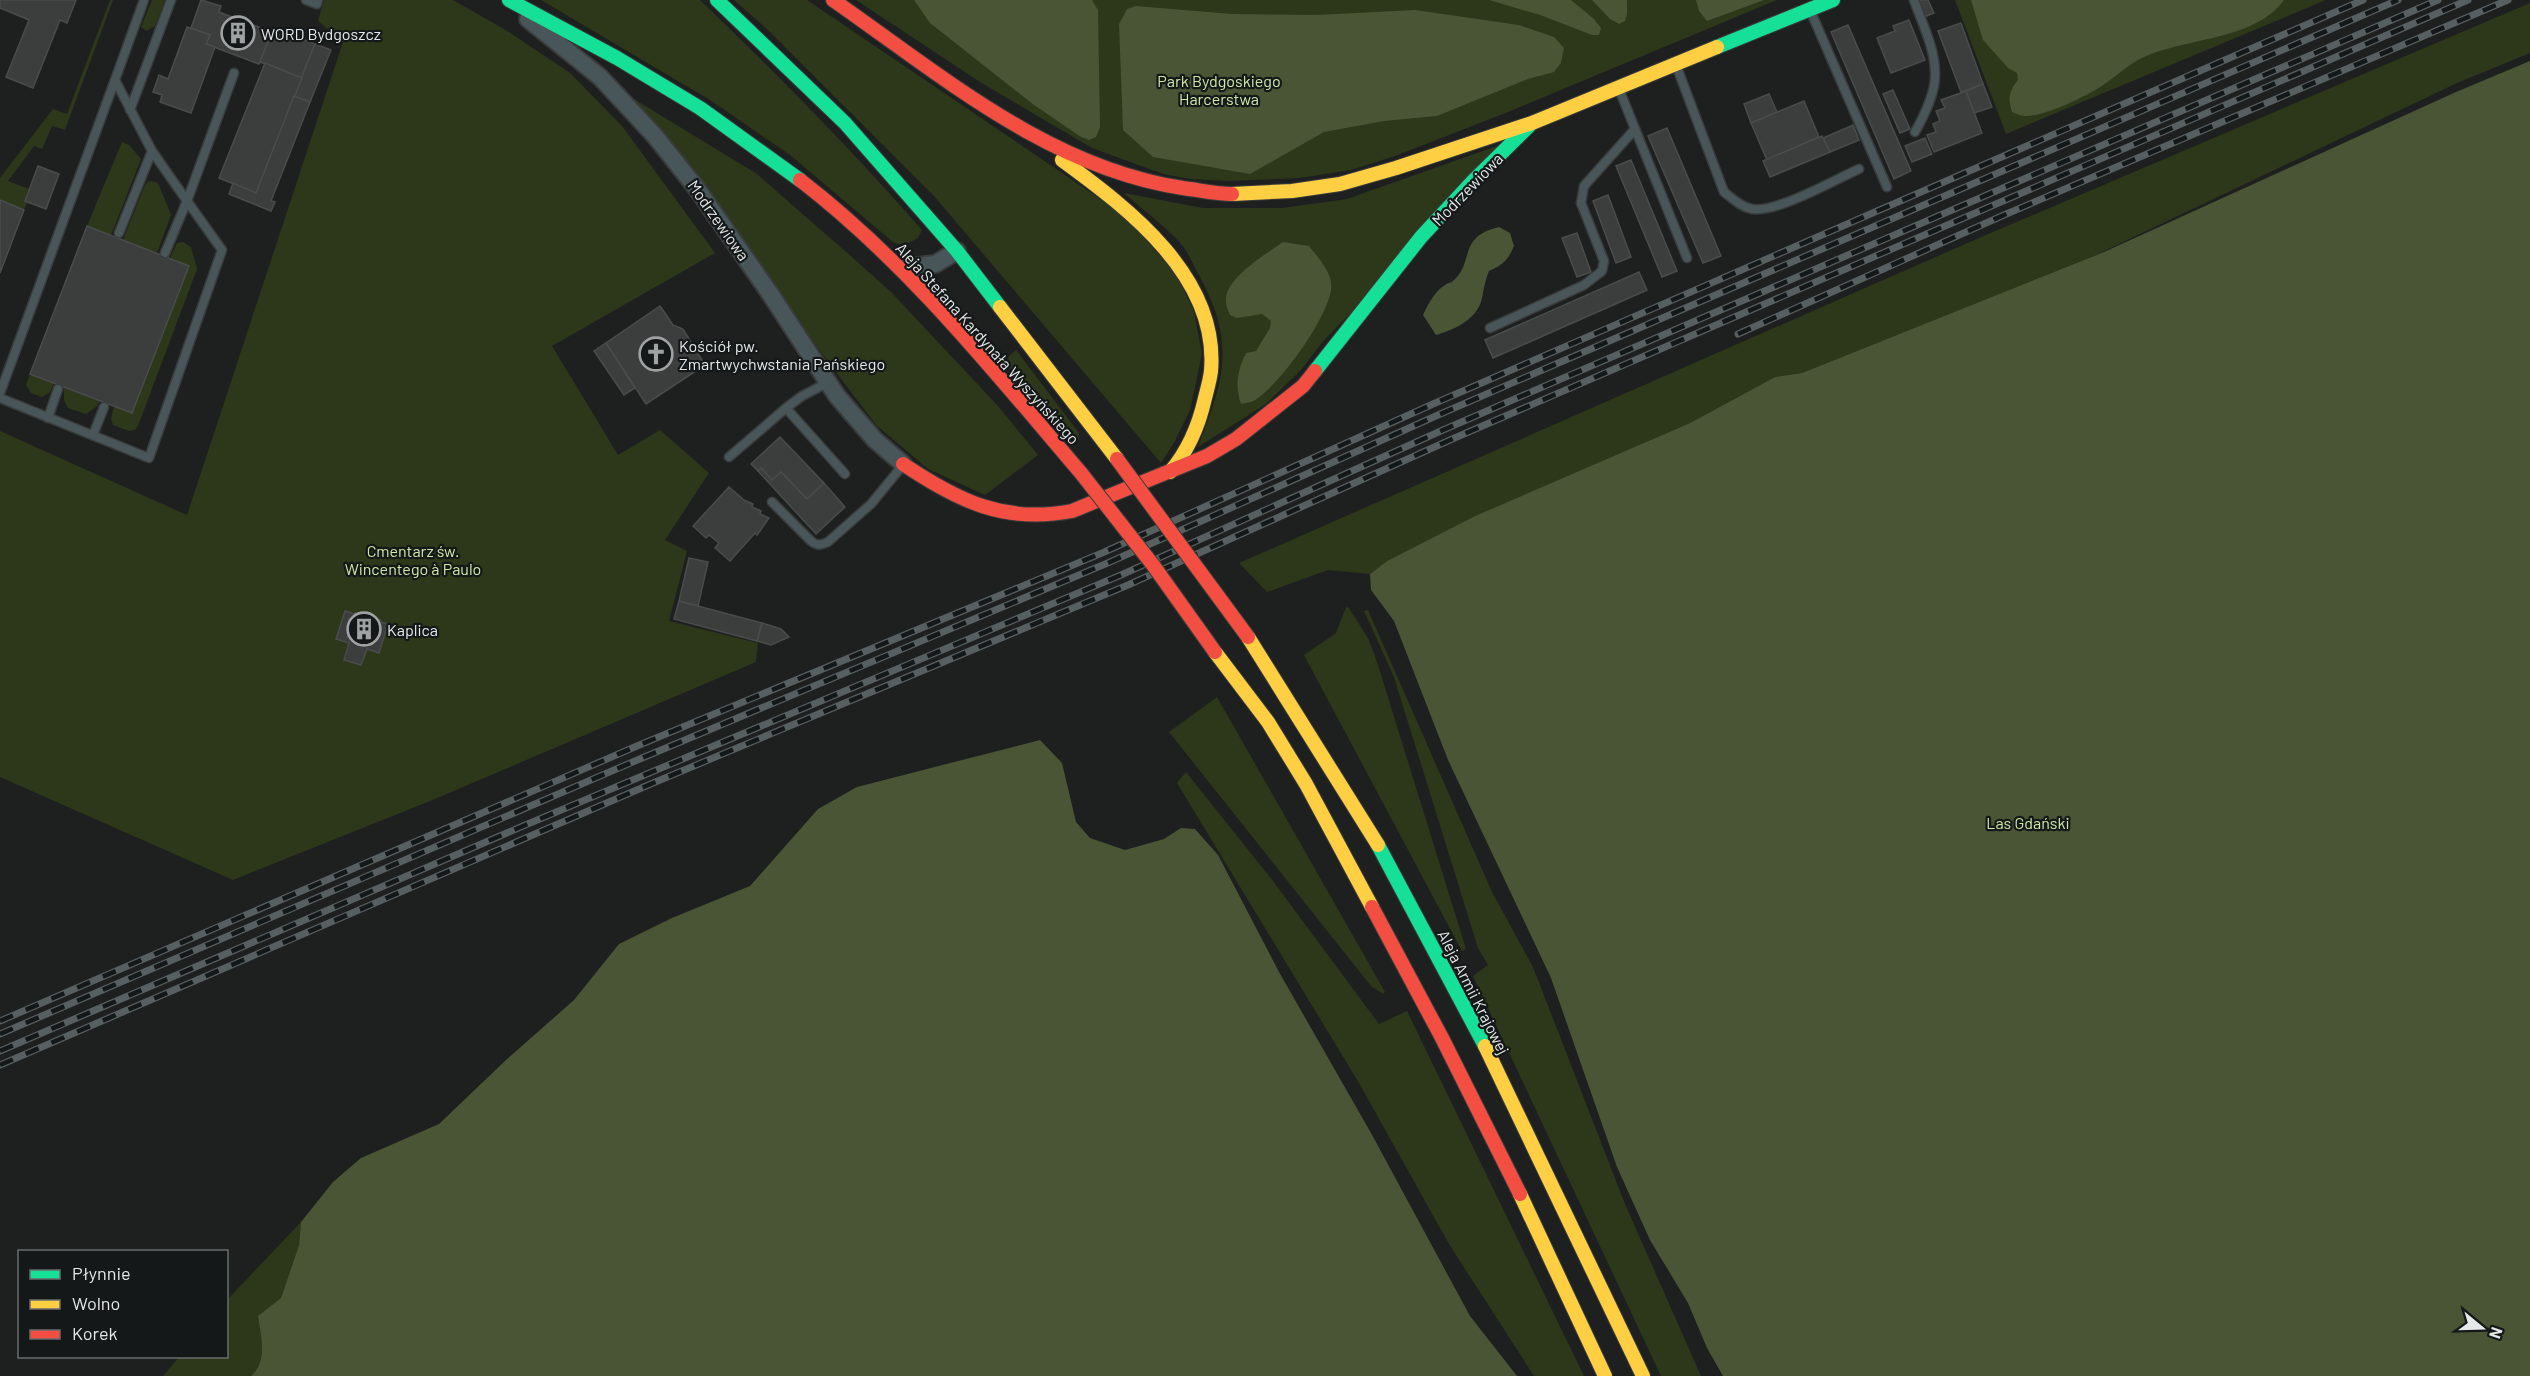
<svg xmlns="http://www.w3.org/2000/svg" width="2530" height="1376" font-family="Barlow,sans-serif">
	<rect width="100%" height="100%" fill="#1e2020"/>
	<g fill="#2d3719">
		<polygon points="110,0 113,0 65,130 52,126 42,149 34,146 8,181 32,190 24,210 0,200 0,178 53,109 67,114"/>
		<polygon points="152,0 165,0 155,26 146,31 141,27"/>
		<polygon points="324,0 453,0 509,32 570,73 622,126 715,253 552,346 618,455 660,430 709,473 665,540 687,551 669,621 758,643 756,662 435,799 233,880 0,777 0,431 187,515 343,42 318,21"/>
		<path d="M541 0H700C777 74 851 149 922 230L918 238 903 246 893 242 790 155 710 100Z"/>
		<polygon points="734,0 807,0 1124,215 1176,274 1194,312 1202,354 1190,410 1175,441 1161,463 934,196 769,31"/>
		<polygon points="856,0 1777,0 1503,114 1395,156 1351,170 1299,178 1228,181 1190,179 1163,174 1092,148 980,82"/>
		<polygon points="1955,0 2326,0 2006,134"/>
		<polygon points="2530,3 2530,53 2457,83 2096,255 1802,373 1775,377 1690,423 1475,516 1387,561 1370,574 1328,570 1267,592 1239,563 1972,241"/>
		<polygon points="629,96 757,174 853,258 891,292 998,406 1038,455 985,495 928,469 876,425 820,351 682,156"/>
		<polygon points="122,142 129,145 141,159 111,235 87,226"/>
		<path d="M1497 146 1364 300 1324 340 1301 370 1266 404 1198 447C1224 380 1236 344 1200 277 1194 267 1189 254 1182 245 1165 226 1143 210 1124 193L1203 208H1282L1347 199Z"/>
		<polygon points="149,181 156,182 159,185 171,215 157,253 123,240 145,185"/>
		<polygon points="183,242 191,247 197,269 138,426 135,430 129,431 113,425 111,419 114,406 132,413 189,266 170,258 177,243"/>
		<polygon points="1016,350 1079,433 1079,440 1051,415 1008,366 1009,356"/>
		<polygon points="30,374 54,383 50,392 42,397 31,393 26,385"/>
		<polygon points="64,387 100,401 96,407 86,414 68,408 64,400"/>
		<polygon points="1346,607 1349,608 1369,640 1378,665 1466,949 1462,951 1304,655 1336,633"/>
		<polygon points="1368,610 1492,892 1533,967 1625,1204 1701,1376 1661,1376 1473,976 1488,965 1478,948 1394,677 1364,611"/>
		<polygon points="1217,697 1385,992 1383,994 1371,986 1169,732"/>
		<polygon points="1186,772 1273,881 1379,1024 1407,1011 1584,1376 1534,1376 1449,1244 1359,1083 1177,783"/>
		<path d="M301 1222 299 1245 281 1298 259 1316C261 1337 268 1360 251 1376H163L179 1357 226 1356 227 1300Z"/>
	</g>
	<g fill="#495535">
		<polygon points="914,0 1092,0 1098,10 1100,127 1096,137 1089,140 1081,137 1034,105 930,23"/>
		<polygon points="1489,0 1571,0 1594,19 1601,28 1599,35 1592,35 1540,15"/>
		<polygon points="1592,0 1627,0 1627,14 1625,21 1619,24 1610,19"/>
		<polygon points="1696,0 1764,0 1707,21 1699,11"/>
		<path d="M1971 0H2284C2254 42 2181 37 2138 60 2124 68 2112 80 2097 89 2082 98 2043 117 2025 116 2021 116 2016 114 2012 112 2008 99 2008 92 2018 80L2017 73 2008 68 1983 40Z"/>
		<polygon points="1136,6 1232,14 1316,15 1415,10 1519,25 1554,37 1564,48 1561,63 1554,72 1528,79 1437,116 1384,121 1324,132 1250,174 1153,157 1123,130 1119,24 1127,9"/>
		<polygon points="2530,61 2530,1376 1723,1376 1707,1348 1688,1303 1650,1240 1617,1167 1551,978 1448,760 1394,621 1371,590 1370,574 1387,561 1475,516 1690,423 1775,377 1802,373 2104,252 2456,92"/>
		<path d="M1499 227 1510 233 1514 246C1508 260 1503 265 1489 271 1485 281 1484 288 1482 298 1478 319 1454 330 1436 335L1423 315C1429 303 1434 292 1445 285 1447 283 1451 283 1453 281 1475 262 1457 237 1499 227Z"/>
		<path d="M1283 242 1309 246C1319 259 1334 274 1331 291 1325 321 1283 380 1258 398 1254 402 1246 403 1241 404 1235 387 1237 370 1246 353L1256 351 1270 328 1271 321 1262 314 1237 318 1230 315C1228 311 1226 305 1226 301 1224 279 1267 253 1283 242Z"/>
		<path d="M1040 740 1062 763 1076 822 1090 838 1125 850 1164 839 1181 828 1195 829 1218 855 1279 972 1371 1133 1470 1316 1517 1376H251C268 1360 261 1337 258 1316L281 1298 299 1245 301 1222 333 1182 361 1158 439 1124 506 1060 574 1000 619 944 672 918 750 886 818 809 857 787Z"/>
	</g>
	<g fill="#3c3e3d" stroke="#4a4b4b" stroke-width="1.5">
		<polygon points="0,0 76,0 67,23 60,20 33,88 6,77 29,20 0,8"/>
		<polygon points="201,0 221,6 219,12 272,32 259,64 206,44 210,35 191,28"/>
		<polygon points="1917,0 1928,0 1934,13 1924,17"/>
		<polygon points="1909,20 1925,60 1891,73 1877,38 1895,31 1893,26"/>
		<polygon points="1961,23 1983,84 1961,92 1938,31"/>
		<polygon points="1848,25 1911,171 1894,179 1831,32"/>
		<polygon points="187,27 210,35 206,44 215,47 191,113 160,102 162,95 153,92 159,75 168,79"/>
		<polygon points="282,31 315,44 302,78 260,62 272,32 280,35"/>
		<polygon points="315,44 331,50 310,102 294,96"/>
		<polygon points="265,63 302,78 256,193 219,178"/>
		<polygon points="1983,84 1992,107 1974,113 1966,91"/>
		<polygon points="1893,90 1910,129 1900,133 1883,94"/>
		<polygon points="1966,91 1982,133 1934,152 1927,135 1936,132 1933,124 1940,121 1936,111 1945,108 1941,100"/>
		<polygon points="1769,94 1777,112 1751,123 1744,104"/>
		<polygon points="294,96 310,102 271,201 275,202 271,211 229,194 233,183 256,193"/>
		<polygon points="1804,101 1819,137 1767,160 1751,123"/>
		<polygon points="1853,125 1859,140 1830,152 1823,138"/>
		<polygon points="1667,128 1721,256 1703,263 1648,136"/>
		<polygon points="1822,136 1830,152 1770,177 1763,161"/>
		<polygon points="1925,138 1932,154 1912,162 1905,146"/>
		<polygon points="1631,160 1677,271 1662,277 1616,166"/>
		<polygon points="38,166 59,174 46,209 25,201"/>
		<polygon points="1608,195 1631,257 1616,263 1593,201"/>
		<polygon points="0,200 24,210 0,273"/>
		<polygon points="87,226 189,266 132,413 30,374"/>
		<polygon points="1577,233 1591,272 1577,277 1562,238"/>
		<polygon points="1639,272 1647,290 1493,358 1485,340"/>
		<polygon points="660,306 673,325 683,329 705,365 646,404 606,343"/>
		<polygon points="606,343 635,388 624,395 594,351"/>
		<polygon points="780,437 824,483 807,499 781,472 772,480 761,468 758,471 751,464"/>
		<polygon points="761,468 772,480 781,472 807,499 824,483 845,507 816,534 758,471"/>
		<polygon points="729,487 744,500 753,504 752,507 761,511 760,514 769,518 757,535 755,533 730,561 715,548 719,543 709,535 706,538 693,526"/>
		<polygon points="689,558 708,562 698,606 679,601"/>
		<polygon points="679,601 762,623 757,641 674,619"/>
		<polygon points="345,611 355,614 347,637 372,645 380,622 388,624 379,653 367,649 361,665 344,660 349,643 336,639"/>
		<polygon points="355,613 380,620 372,645 347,637"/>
		<polygon points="762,623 781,629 789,637 771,645 757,641"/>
	</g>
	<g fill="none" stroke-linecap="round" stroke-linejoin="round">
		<g stroke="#3a3c3c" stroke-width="11">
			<g id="lane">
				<polyline points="306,0 317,4 318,0"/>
				<path d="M1914 0C1922 23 1936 50 1935 76 1935 94 1924 116 1915 132"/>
				<polyline points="1810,10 1887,187"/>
				<path d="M1676 65 1724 192C1733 199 1741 207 1752 209 1777 213 1834 180 1859 169"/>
				<polyline points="1619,89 1687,258"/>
				<polyline points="130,110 171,0"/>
				<polyline points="152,151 187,201 165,253"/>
				<polyline points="119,233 152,151 115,80 144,0"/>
				<polyline points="1490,328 1584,285 1602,271 1604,261 1581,203 1584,186 1635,129"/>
				<polyline points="827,383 802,396 786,408 845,474"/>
				<polyline points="0,393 115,80"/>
				<polyline points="0,398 149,458 222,250 187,201 234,73"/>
				<polyline points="48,418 58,389"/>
				<polyline points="93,435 104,407"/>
				<polyline points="729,457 786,408"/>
				<path d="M772 502 811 541C817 546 821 545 828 542L871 504 903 465"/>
			</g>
		</g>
		<g stroke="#3a3c3c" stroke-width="20">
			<g id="street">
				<polyline points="528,19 600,77 655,136 698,190 769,292 837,396 875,440 903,464"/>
				<polyline points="902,268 935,264 957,251"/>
			</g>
		</g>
		<g stroke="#3a3c3c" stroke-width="16">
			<g id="fast">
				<polyline points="509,0 617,58 700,108 800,180"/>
				<polyline points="717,0 845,123 957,251 1000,307"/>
				<polyline points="1717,47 1833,0"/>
				<polyline points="1315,371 1421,237 1473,181 1529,126"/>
				<polyline points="1378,845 1485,1046"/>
			</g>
		</g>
		<g stroke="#3a3c3c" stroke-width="16">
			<g id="slow">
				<path d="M1062 160C1129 209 1219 277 1211 371 1210 380 1207 390 1205 398 1199 425 1188 451 1170 472"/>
				<polyline points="1232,194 1292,191 1340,184 1396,168 1532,123 1717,47"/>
				<polyline points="1000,307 1117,459"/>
				<polyline points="1248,637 1378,845"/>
				<polyline points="1215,652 1268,722 1306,784 1372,907"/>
				<polyline points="1485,1046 1643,1376"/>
				<polyline points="1520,1194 1605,1376"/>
			</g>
		</g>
		<g stroke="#3a3c3c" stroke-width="16">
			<g id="jam">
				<path d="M833 0C941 75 1049 168 1183 188 1199 190 1216 194 1232 194"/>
				<path d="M800 180C908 263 993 370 1081 473"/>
				<path d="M903 464C958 501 1005 524 1072 511L1207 456 1236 439 1303 386 1315 371"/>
				<polyline points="1372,907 1442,1038 1520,1194"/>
			</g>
		</g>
		<use href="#lane" stroke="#495659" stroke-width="8"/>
		<use href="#street" stroke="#495659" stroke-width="16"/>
		<use href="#fast" stroke="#16e098" stroke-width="14"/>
		<use href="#slow" stroke="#ffcf43" stroke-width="14"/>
		<use href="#jam" stroke="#f24e42" stroke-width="14"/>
		<g stroke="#575f61" stroke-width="7">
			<g id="rail">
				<polyline points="1738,334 2004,215 2508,0"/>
				<polyline points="0,1021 637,746 1102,553 1433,404 2363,0"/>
				<polyline points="0,1034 642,758 1110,562 1438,415 2398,0"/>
				<polyline points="0,1051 523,826 1121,575 1443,430 2438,0"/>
				<polyline points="0,1065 653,783 1128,585 1450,440 2468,0"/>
			</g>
		</g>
		<use href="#rail" stroke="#141818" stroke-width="4.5" stroke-dasharray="14" stroke-linecap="butt"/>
		<g stroke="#3a3c3c" stroke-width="16" stroke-linecap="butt">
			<g id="jam-bridge">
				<polyline points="1117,459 1248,637"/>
				<polyline points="1081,473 1153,565 1215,652"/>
			</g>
		</g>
		<use href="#jam-bridge" stroke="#f24e42" stroke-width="14"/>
	</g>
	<defs>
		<g id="building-ring" transform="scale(1.725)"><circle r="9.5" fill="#141818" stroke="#a0a3a3" stroke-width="1.5"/><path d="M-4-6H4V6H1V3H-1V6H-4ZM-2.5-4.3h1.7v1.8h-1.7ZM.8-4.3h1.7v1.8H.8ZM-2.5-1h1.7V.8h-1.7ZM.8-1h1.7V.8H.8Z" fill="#a0a3a3"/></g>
		<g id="church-ring" transform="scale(1.725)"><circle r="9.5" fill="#141818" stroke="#a0a3a3" stroke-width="1.5"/><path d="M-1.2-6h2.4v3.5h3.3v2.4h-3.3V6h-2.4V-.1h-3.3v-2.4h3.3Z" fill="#a0a3a3"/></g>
	</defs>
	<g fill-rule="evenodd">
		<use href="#building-ring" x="238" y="33"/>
		<use href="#church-ring" x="656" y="354"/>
		<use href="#building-ring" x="364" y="629"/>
	</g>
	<g text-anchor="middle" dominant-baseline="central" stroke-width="4.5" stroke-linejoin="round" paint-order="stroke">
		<g font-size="16" fill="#e6e9e9" stroke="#141818" text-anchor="start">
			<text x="261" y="33">WORD Bydgoszcz</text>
			<text x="679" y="345">Kościół pw.<tspan x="679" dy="18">Zmartwychwstania Pańskiego</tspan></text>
			<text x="387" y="629">Kaplica</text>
		</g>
		<g font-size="16" fill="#d0e8a8" stroke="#141818">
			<text x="1219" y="80">Park Bydgoskiego<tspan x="1219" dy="18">Harcerstwa</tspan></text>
			<text x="413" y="550">Cmentarz św.<tspan x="413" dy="18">Wincentego à Paulo</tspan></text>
			<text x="2028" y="822">Las Gdański</text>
		</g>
		<g font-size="16" fill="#e6e9e9" stroke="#141818">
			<text transform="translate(1467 189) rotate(-46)">Modrzewiowa</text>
			<text transform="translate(719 220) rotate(55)">Modrzewiowa</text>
			<text transform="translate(988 343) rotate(48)">Aleja Stefana Kardynała Wyszyńskiego</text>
			<text transform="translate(1474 992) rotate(63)">Aleja Armii Krajowej</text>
		</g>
	</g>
	<rect x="18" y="1250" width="210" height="108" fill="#141818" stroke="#686c6c" stroke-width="1.5"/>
	<rect x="30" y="1270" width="30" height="9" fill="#16e098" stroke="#686c6c" stroke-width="1.5"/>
	<text x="72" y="1280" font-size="18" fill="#e6e9e9">Płynnie</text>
	<rect x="30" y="1300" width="30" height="9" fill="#ffcf43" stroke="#686c6c" stroke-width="1.5"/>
	<text x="72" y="1310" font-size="18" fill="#e6e9e9">Wolno</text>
	<rect x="30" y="1330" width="30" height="9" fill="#f24e42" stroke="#686c6c" stroke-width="1.5"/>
	<text x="72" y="1340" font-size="18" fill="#e6e9e9">Korek</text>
	<g transform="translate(2482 1328) rotate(109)" stroke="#141818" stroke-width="4.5" paint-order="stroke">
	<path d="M0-4.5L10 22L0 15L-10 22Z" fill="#e6e9e9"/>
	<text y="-9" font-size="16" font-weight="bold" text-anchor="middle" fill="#e6e9e9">N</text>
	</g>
</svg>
